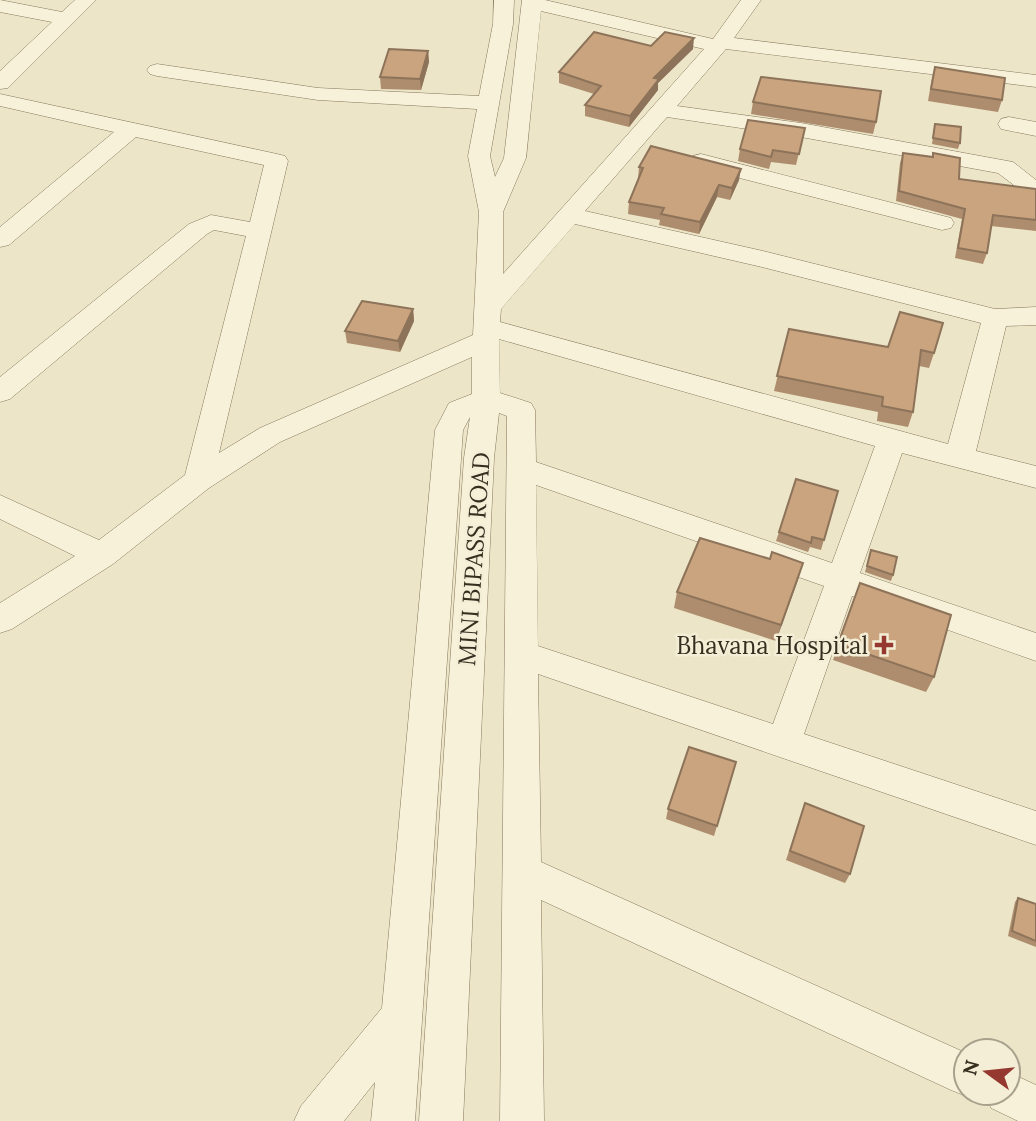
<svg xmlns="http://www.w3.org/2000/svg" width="1036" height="1121" font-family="Lora,serif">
	<rect width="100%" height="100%" fill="#ece5c7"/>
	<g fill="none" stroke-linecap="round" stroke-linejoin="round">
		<g stroke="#87775d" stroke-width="1">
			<g id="minor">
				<polygon points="0,0 62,12 75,0 96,0 8,88 0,89 0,71 52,22 0,12"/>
				<path d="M494 0H514L513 24 490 156 495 177 504 158 522 0H545L713 39 741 0H761L734 38 1036 75V87L726 49 677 106 801 123 1013 162 1036 180V198L1028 196 998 173 801 137 667 117 585 211 763 251 995 309 1036 307V325L1006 326 976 451 1036 466V488L902 453 860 573 1036 633V661L852 596 804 734 1036 811V845L538 674 541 862 966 1053V1093H974L966 1096 951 1090 541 900 544 1121H500L507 416 499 413 494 458 463 1121H419L464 458 470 417 463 430 415 1121H371L375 1082 344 1121H294L301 1106 382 1008 435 430 449 403 472 394V357L280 442 209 488 113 564 12 629 0 633V603L75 556 0 519V495L99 540 185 475 246 236 214 230 207 234 10 399 0 402V377L189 224 211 215 250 222 264 165 136 137 9 245 0 247V227L114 132 0 106V94L277 154 285 156 288 161 219 453 260 428 473 335 479 212 468 156 477 109 318 100 157 76 150 74 147 70 150 66 157 64 318 88 479 96 493 24ZM541 11 704 49 503 274V212L526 158ZM575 224 762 267 981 323 948 444 500 322 501 309ZM499 339 875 446 832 563 536 462 535 410 531 403 500 393ZM536 485 824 586 773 724 538 646Z"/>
				<polygon points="1009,117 1036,122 1036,136 1001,129 998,124 1001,119"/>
				<polygon points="701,154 951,218 954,223 951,228 942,230 693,166 690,161 693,156"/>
				<polygon points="1008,1072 1036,1085 1036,1121 1018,1121 991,1108 985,1093 1008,1093"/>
			</g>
		</g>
		<use href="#minor" fill="#f7f1da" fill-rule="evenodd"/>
	</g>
	<g fill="#ad8d6d">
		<polygon points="651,46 693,49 658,83 658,90 629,127 585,116 585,105 594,94 559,83 559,72"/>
		<polygon points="428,51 429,62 421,90 381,89 380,77"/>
		<polygon points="935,67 1002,100 998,112 928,101 932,78"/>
		<polygon points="753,102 876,122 873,134 751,114"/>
		<polygon points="935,124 960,143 958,149 932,144"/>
		<polygon points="805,128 796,165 771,162 769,169 738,161 740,149"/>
		<polygon points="903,153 932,157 933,153 959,179 1036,189 1036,231 991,226 987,253 983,264 955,258 962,219 896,201 900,163"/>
		<polygon points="639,167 739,180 730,200 717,197 699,234 659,225 660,220 628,214 629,202 638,179"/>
		<polygon points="413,309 414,321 400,352 347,343 345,331"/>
		<polygon points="900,312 934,353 929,368 919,366 913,412 908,427 877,421 878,412 774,391 789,329 888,347"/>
		<polygon points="838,491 821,550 810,547 808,552 776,541 779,532"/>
		<polygon points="871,550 893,575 891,581 865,572"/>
		<polygon points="770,559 803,563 776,641 674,608 677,592"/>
		<polygon points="860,583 934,677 926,692 833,660"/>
		<polygon points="736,762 714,836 666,819 668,809"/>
		<polygon points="805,803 850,874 845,883 786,860"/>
		<polygon points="1018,898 1036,904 1036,947 1008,936 1015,902"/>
	</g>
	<g fill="#8d7359">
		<polygon points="694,38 693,49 658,83 658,90 629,127 630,116 654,78"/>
		<polygon points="428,51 429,62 421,90 420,79"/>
		<polygon points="741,169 739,180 730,200 732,188"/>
		<polygon points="719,185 717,197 699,234 700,222"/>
		<polygon points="413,309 414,321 400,352 398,341"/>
		<polygon points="803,563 798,580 776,641 781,625"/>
	</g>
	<g fill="#c9a47f" stroke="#8d7359" stroke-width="2">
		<polygon points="594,32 651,46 665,32 694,38 654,78 659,79 630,116 585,105 601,86 559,72"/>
		<polygon points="389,49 428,51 420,79 380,77"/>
		<polygon points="935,67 1005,78 1002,100 931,89"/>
		<polygon points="761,77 881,91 876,122 753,102"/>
		<polygon points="748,120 805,128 799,154 773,150 771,157 740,149"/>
		<polygon points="935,124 961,127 960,143 933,138"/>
		<polygon points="651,146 741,169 732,188 719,185 700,222 661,214 664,208 629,202 643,168 639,167"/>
		<polygon points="903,153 933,157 933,153 960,158 959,179 1036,189 1036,220 993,215 987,253 958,248 965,209 899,191"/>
		<polygon points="362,301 413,309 398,341 345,331"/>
		<polygon points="900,312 943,323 934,353 921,350 913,412 882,406 883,397 777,376 789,329 888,347"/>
		<polygon points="796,479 838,491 824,540 812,537 811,543 779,532"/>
		<polygon points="700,538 770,559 772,552 803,563 781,625 677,592"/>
		<polygon points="871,550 897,557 893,575 867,566"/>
		<polygon points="860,583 951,615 934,677 838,644"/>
		<polygon points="689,747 736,762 717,826 668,809"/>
		<polygon points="805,803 864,826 850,874 790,851"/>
		<polygon points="1018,898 1036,904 1036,941 1012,931"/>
	</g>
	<path fill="#943830" stroke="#f4eed6" stroke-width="2.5" d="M880.5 634.5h7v7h7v7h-7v7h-7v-7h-7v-7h7z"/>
	<g text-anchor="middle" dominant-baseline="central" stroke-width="5" stroke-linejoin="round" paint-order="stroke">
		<g font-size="24" fill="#382e20" stroke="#f4eed6">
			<text transform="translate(474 559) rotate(-86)">MINI BIPASS ROAD</text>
		</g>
		<g font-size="24" fill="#382e20" stroke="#f4eed6" text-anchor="end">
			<text x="868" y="645">Bhavana Hospital</text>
		</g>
	</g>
	<g transform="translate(987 1072) rotate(285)"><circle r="33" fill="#f4eed6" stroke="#a9a18d" stroke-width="2"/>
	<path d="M0-5L12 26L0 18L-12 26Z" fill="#943830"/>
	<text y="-10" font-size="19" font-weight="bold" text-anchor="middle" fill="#382e20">N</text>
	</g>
</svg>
